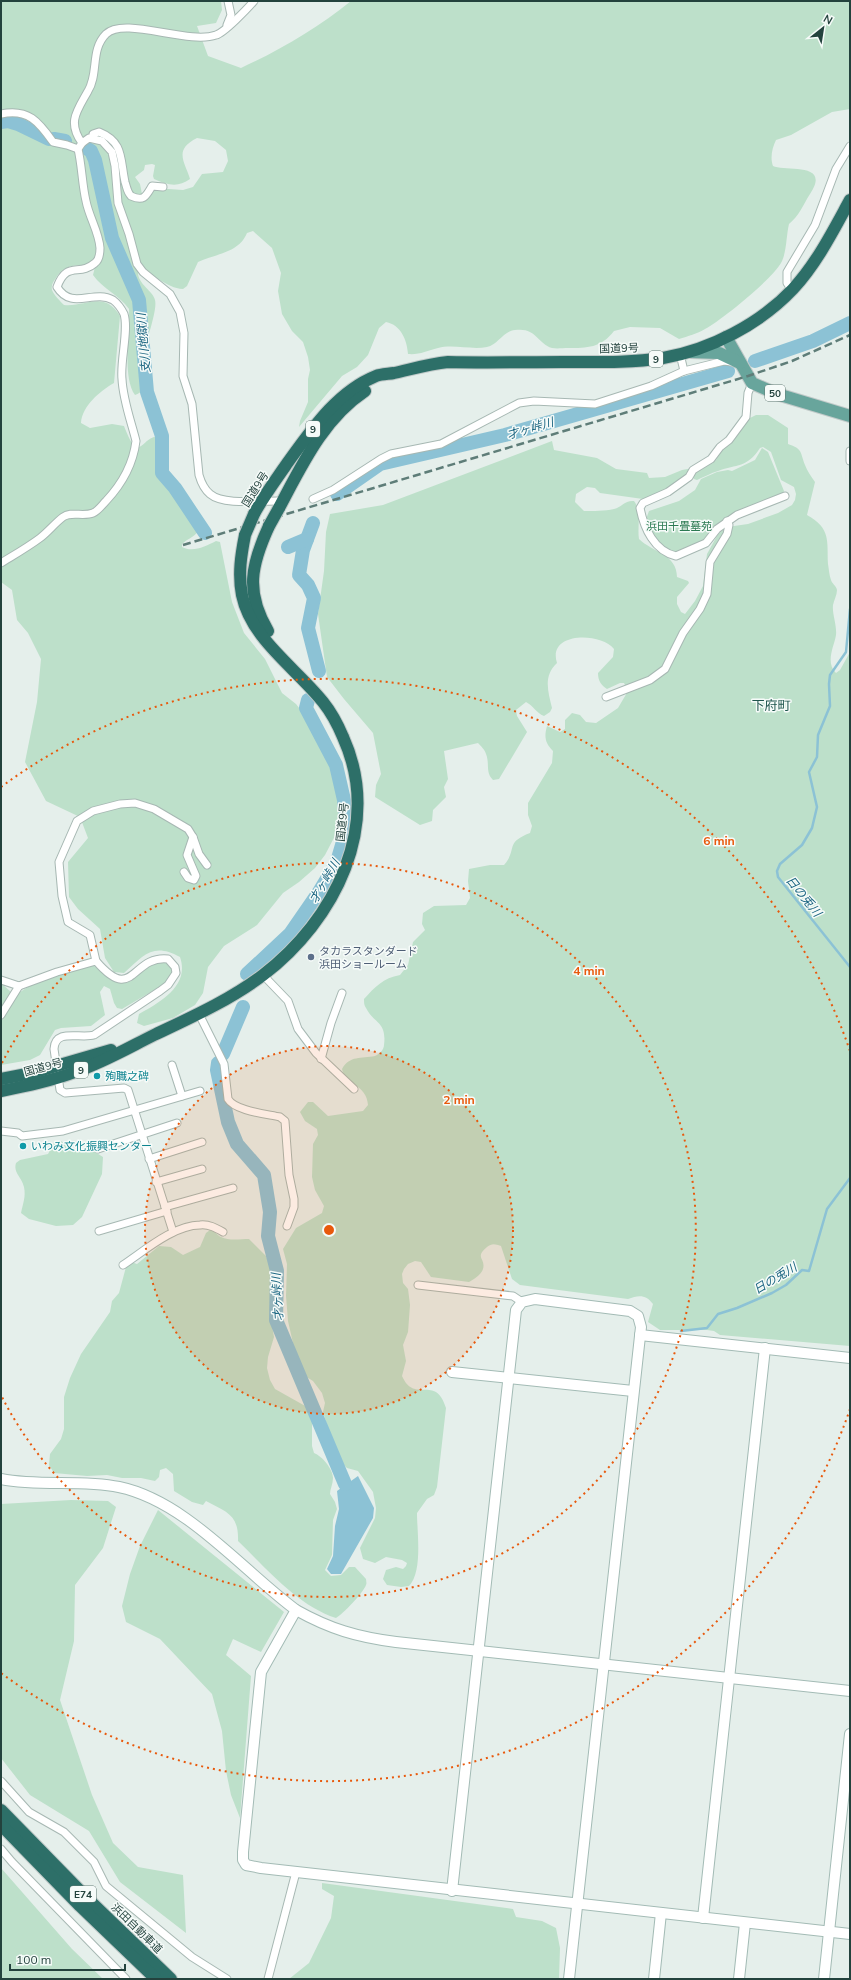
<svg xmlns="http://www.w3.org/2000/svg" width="851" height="1980" font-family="Mulish,'Noto Sans JP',sans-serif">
	<rect width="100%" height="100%" fill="#e5efeb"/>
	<g fill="#bde0ca" fill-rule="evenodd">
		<path d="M1 1H221L222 10 216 23 197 26 208 56 241 68C280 50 318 28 351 1H850V109L832 112 791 135 776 140C772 148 770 158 773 166 784 172 832 161 810 194 803 205 799 216 789 224 786 236 787 252 781 263 772 279 722 320 705 329 697 334 688 336 679 339L660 328 630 327 614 331C601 348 587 348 568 348 563 348 557 349 552 348 537 343 536 327 515 330 503 331 498 345 487 347 471 350 453 344 438 348 427 351 419 355 408 354 407 340 401 325 386 322L379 328 368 355 357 367 342 376 299 427 300 421 308 402V379L310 370 308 357 303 342 292 331 282 314 278 291 281 273 272 248 253 231 247 233C239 253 215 254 198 262L187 286 183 289C166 288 154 273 138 269 136 284 153 290 155 300 158 311 144 345 143 360 142 370 150 391 135 395 122 377 130 333 129 309 119 295 103 289 93 275L95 267C81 263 63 264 56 278 53 282 51 285 52 290 54 295 60 301 64 305 87 307 104 290 120 316L114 383C100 391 82 406 81 423L90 428 112 424 124 426C140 467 140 436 160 436L161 478 174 490 199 528C198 536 188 538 182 544V547C193 553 206 546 216 541L220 542 232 602 244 633 265 659 282 693 296 704 310 722 331 763 340 813 338 830 325 855 315 868 299 882 283 893 257 925 224 946 208 967 203 993 195 1005 173 1018 144 1026 137 1023 139 1014C160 1002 190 986 180 957 153 942 144 955 124 973L114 972 105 958 100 929 78 909 69 897 68 862 88 838 80 817 46 801 25 762 37 702 41 659 28 633 17 620 12 590 1 582ZM197 138 215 141 226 150 228 161 223 172 202 174 193 187 183 190 154 188 145 195 142 194 140 184 135 177 144 170 145 165 152 164 155 165 153 176 154 179C167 185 178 188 190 179 185 162 173 150 197 138Z"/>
		<path d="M756 415H768L788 428V444C803 449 800 452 805 465 807 471 811 476 815 482L807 515C831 528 827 541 828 564 829 569 829 575 831 580 832 584 836 585 837 590 837 595 834 600 833 605 832 614 837 625 836 635 834 647 825 662 836 673L840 670 850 652V1346L720 1335 714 1331 707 1330H660L648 1322 653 1304C646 1294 638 1295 628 1299L520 1285 512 1279 501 1246C495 1244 492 1243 487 1247 474 1258 486 1258 483 1269 481 1275 474 1279 469 1282L431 1277 421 1262 415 1261 408 1264 404 1269 402 1274 403 1283 408 1289 410 1305 408 1332 403 1345 406 1361 402 1376C415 1405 435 1373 446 1408L437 1487 434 1495 427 1499 417 1513C417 1532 423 1572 409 1586L401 1587 387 1585 383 1579 386 1570 396 1567 403 1569 406 1566 407 1563 402 1560 386 1557 375 1563 363 1559 360 1548 375 1518 376 1508 373 1492 358 1471 347 1468 338 1459 323 1412 325 1403 322 1393 313 1381 305 1376 297 1361 288 1321 286 1296 287 1264 283 1249 296 1228 322 1213 324 1206 315 1190 312 1177 313 1144 318 1135 317 1129 305 1121 300 1112 308 1102H313L328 1116 363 1111 368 1105C367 1085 345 1084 342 1069 350 1055 361 1059 375 1056 379 1054 384 1050 384 1045 387 1021 374 1024 366 1008 364 1005 364 1003 364 999 375 987 383 978 400 975L408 965 413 942 425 930 422 924 423 913 434 906 466 905 470 898 468 881 469 869 490 865H504C518 849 504 843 530 833L532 826 528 815V803L552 763 553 751C545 743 544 737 547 726L560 732 565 729V720L572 713 580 715 586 722 596 723 618 708 628 691 624 683H620L607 689C601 685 598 681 598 673L613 657 614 649C600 632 547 632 557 663 543 676 548 691 552 708L550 712 544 716C536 713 534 706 526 702L516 710 517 716 527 732 499 779 493 780C485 772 490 764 486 754 485 750 481 746 478 743L444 751 448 779 444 787 446 797 433 810 432 821 420 825 375 797 376 785 381 774 373 733 344 699 327 677 318 614 324 571 326 532 330 514 383 505 552 441 554 450 597 458 616 469 647 473 649 478 665 477 682 470 705 466 716 460 723 448 748 419ZM763 447 771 452 781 480 794 487 796 494 795 500 792 505 778 513 748 524 727 527 718 534 707 554 703 586 695 601 685 614 681 612 677 604V597L689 583 688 581 677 577C677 554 652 552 639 539 637 527 642 511 634 501 625 500 622 507 614 509 605 511 593 511 584 511L575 502 576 494 587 487 595 488 600 493 643 499C659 494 675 485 687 473H691L694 479 697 480C704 477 711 473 718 471 737 464 747 468 760 448Z"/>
		<path d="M762 448 768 452 784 491 783 493C768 500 752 505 738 514 727 520 719 533 708 540 674 562 659 556 646 519L649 511 679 501 695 490 701 479 717 472 728 470 732 471 755 460Z"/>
		<path d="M159 960C169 962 172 964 173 974L166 983 122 1009 117 1008 114 1003 110 989 104 986 100 992 105 1015 91 1026 61 1028 55 1030 40 1055 30 1060 1 1065V1021L17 994 31 985 85 966H94L110 977 119 983H126L131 981 150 964Z"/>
		<polygon points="1,983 11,992 2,1007 1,1007"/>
		<path d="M61 1141 73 1151 95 1152 103 1157 102 1174 82 1217 73 1225 56 1226 29 1219 21 1213C23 1203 26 1197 24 1187 22 1177 13 1173 16 1163L20 1160 48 1154 54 1143Z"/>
		<path d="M210 1230C215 1231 217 1235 221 1237 229 1241 240 1239 249 1239L266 1256 275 1280 271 1320 274 1337 268 1357 267 1368 270 1380 275 1389 307 1407 312 1414V1446L314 1453C322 1456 333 1469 333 1478 333 1484 330 1489 330 1494L335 1502 337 1509 333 1520 332 1555 325 1570 331 1576 341 1575 349 1567H355L366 1579C366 1581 367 1583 366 1585 363 1593 343 1614 336 1618 297 1605 267 1569 238 1541 239 1515 227 1512 206 1501L203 1505 192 1502 174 1491 173 1474 166 1468 160 1470 159 1477 155 1481 141 1478H122L107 1475 87 1476 54 1473 49 1465 50 1454 61 1439 64 1429V1397L70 1378 81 1354 110 1312 112 1301 119 1293 126 1267 131 1262 137 1264 159 1246 171 1247 183 1255 200 1247 206 1233Z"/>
		<polygon points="71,1500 108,1501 116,1507 103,1548 75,1585 74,1641 60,1700 92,1795 113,1843 138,1867 183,1875 186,1933 120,1882 89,1831 30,1795 1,1758 1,1504"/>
		<polygon points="158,1510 284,1612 261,1652 233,1639 226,1655 251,1676 240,1818 231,1795 226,1771 222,1731 212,1694 160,1639 126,1622 122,1606 130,1574 140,1546"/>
		<polygon points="1,1868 72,1949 103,1979 1,1979"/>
		<polygon points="322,1883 513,1909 516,1917 542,1921 556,1928 560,1948 559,1979 289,1979 309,1963 331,1918 334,1896 322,1889"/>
	</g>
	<polygon fill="#8cc2d5" points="358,1476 374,1508 373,1518 341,1574 331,1574 327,1569 333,1556 335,1526 339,1509 337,1491"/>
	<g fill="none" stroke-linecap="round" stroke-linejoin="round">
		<g stroke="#8cc2d5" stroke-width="2.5">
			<polyline points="850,609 846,652 830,675 829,684 830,706 818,735 817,757 809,772 817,807 812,828 802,845 780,864 777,871 778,877 850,967"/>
			<polyline points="681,1331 707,1328 718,1314 737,1308 772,1293 786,1285 802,1270 809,1271 827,1209 850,1178"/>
		</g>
		<g stroke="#8cc2d5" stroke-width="14">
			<polyline points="1,122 8,121 18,124 49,139"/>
			<polyline points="54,139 65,141"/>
			<polyline points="86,148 91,151 95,160 112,238 139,300 147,392 162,436 162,473 175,488 205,533"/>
			<polyline points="755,361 813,341 850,323"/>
			<polyline points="337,494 380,464 505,435 728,371"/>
			<polyline points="313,523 303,550 299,575 308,585 314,598 308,628 319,671"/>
			<polyline points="288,547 307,539"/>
			<polyline points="247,974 290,934 319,892 337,862 347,828 344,800 336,765 306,708 308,700"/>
			<polyline points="223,1054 243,1007"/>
			<polyline points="218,1063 217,1070 228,1122 237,1144 264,1175 270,1212 268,1236 277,1271 276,1320 345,1484"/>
		</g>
		<g stroke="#a7b8b3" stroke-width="9">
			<g id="street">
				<polyline points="227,25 231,15 228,1"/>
				<path d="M1 114C28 108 39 122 53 142L67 145 78 149"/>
				<path d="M93 138V134L99 132C124 142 120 159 125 182 127 188 127 192 131 196 144 202 146 196 152 186L163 187"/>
				<path d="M82 143C67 122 77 111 88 91 99 73 90 50 106 34 124 16 188 45 216 35 224 33 248 8 254 1"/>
				<polyline points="792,290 787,283 787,272 815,225 836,169 850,146"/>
				<polyline points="680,354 684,371"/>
				<path d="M752 383 748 393 746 417 729 440 720 447 711 459 693 470 689 477 668 492 643 503 640 508C644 528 654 551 676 556L706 543 717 529 737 515 785 496"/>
				<polyline points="850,451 850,461"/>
				<polyline points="313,499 333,490 381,459 391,454 441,444 519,403 534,401 595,404 651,386 684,371 724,361 732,362"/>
				<path d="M1 563C14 555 28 547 40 538 48 532 55 523 63 517 71 511 83 517 93 513 98 511 102 505 106 501 122 484 133 465 136 441 131 421 123 400 122 379 120 361 129 330 124 314 122 310 117 303 113 300 93 289 72 311 57 287 67 260 79 277 95 263 99 260 100 253 100 248 99 232 89 217 86 201 82 184 82 166 78 149L82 143 89 138 102 141 112 152 115 166 118 203 129 234 137 264 143 272 170 294 180 312 184 333 183 376 192 404 199 475C201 482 204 489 210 494 224 506 264 500 283 501"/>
				<polyline points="606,697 650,680 665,669 683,633 700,609 707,594 710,562 727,534 729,525 727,521"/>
				<polyline points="184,872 188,878 194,880 196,876 187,855 193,837"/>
				<polyline points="96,961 90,935 68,922 62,896 59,862 77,821 93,811 120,804 135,803 154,809 188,829 193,837 199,854 207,865"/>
				<polyline points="263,975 288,1001 298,1029 316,1053 354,1089"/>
				<path d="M1 980 19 986 57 972 96 961C134 1005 131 955 168 959L175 967 176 973 168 985 160 991 94 1035C80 1039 55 1028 54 1049L60 1090 65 1093 124 1088 128 1090 173 1232"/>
				<path d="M199 1014 224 1064 228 1099C235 1111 267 1114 280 1117L285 1121 289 1175 294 1199V1207L287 1226"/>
				<polyline points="1,1015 19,986"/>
				<polyline points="321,1059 331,1023 342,993"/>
				<polyline points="172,1065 182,1096"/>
				<polyline points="1,1131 18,1133 22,1136 63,1131 200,1091"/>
				<polyline points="98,1149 177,1123"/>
				<polyline points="149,1159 202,1142"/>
				<polyline points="156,1182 202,1169"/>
				<polyline points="165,1207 233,1188"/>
				<polyline points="99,1231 167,1211"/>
				<path d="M123 1265C144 1251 174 1225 200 1225 209 1224 216 1228 223 1232"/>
				<polyline points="418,1285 513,1296 522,1302"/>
				<polyline points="1,1781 29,1812 64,1832 94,1862 106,1886 192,1957 227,1979"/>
				<polyline points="1,1849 12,1862 126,1979"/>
				<polyline points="268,1979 296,1872"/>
			</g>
		</g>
		<g stroke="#a3bbb5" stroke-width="12">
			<g id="secondary">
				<polyline points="640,1335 850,1358"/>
				<polyline points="452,1372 633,1391"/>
				<path d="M1 1479C40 1487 80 1479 119 1487 186 1501 242 1570 296 1610 330 1629 357 1637 396 1642L850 1691"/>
				<polyline points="296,1610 261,1672 243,1852 243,1860 246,1865 261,1868 850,1934"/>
				<polyline points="452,1891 516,1310 522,1302 535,1299 630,1311 638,1316 641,1327 569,1979"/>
				<polyline points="703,1918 765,1348"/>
				<polyline points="654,1979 661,1913"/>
				<polyline points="739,1979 745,1923"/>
				<polyline points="824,1979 850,1734"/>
			</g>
		</g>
		<g stroke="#c1cac9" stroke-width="14">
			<g id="primary">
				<polyline points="726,337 752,383 777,394 850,416"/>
				<polyline points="690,352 719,353 740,363"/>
			</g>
		</g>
		<g stroke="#c1cac9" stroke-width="14">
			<g id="highway">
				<path d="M279 508C302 465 323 419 365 391"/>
				<path d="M254 514C263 497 275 481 286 465 310 432 336 392 376 376 381 374 388 374 394 373 412 369 429 364 448 362 486 363 524 362 563 362 596 362 630 363 663 358 710 350 760 324 793 289 817 263 833 231 850 200"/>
				<path d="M268 631C245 592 251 565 269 526"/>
				<polyline points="1,1079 32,1073 111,1050"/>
				<path d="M1 1091C26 1086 51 1081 75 1072 102 1063 128 1048 154 1035 192 1017 230 1000 263 975 335 920 383 825 343 737 338 725 331 712 323 702 296 668 251 639 242 595 238 574 241 555 245 535"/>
				<polyline points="1,1810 88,1899 171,1979"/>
				<polyline points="1,1825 80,1906 156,1979"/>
			</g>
		</g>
		<use href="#street" stroke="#fff" stroke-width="7"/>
		<use href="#secondary" stroke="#fff" stroke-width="10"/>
		<use href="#primary" stroke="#68a59c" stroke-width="12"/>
		<use href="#highway" stroke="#2d6f68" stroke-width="12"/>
		<polyline stroke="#5e7d78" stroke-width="2.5" stroke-dasharray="8 4" stroke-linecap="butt" points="183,545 748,376 792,361 850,335"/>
		<g stroke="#c1cac9" stroke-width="14" stroke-linecap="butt">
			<g id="highway-bridge">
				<polyline points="269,526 279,508"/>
				<polyline points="245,535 254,514"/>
			</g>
		</g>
		<use href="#highway-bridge" stroke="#2d6f68" stroke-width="12"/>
	</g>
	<circle cx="329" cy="1230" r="184" fill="#e8590c" fill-opacity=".12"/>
	<g fill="none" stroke="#e8590c" stroke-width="2" stroke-dasharray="2 4">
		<circle cx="329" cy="1230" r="184"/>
		<path d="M2 1063A367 367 0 1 1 2 1397"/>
		<path d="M850 1409A551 551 0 0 1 1 1673M1 787A551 551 0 0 1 850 1051"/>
	</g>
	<circle fill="#5c6f8a" stroke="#f6fbf9" stroke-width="1.5" cx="311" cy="957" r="4"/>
	<g fill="#0f9aa8" stroke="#f6fbf9" stroke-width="1.5">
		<circle cx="97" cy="1076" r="4"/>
		<circle cx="23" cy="1146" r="4"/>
	</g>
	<g text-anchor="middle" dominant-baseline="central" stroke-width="3" stroke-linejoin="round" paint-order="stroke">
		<g fill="#f6fbf9" stroke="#627a75" stroke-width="1">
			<rect x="649" y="351" width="14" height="16" rx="3"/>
			<rect x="765" y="385" width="20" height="16" rx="3"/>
			<rect x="306" y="421" width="14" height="16" rx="3"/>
			<rect x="74" y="1062" width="14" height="16" rx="3"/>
			<rect x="70" y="1886" width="26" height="16" rx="3"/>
		</g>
		<g font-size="10" font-weight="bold" fill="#23423d">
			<text x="656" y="359">9</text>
			<text x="775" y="393">50</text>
			<text x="313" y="429">9</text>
			<text x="81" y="1070">9</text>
			<text x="83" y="1894">E74</text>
		</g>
		<g font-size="11" fill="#23423d" stroke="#f6fbf9">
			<text transform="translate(619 348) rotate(-2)">国道9号</text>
			<text transform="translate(255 489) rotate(-58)">国道9号</text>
			<text transform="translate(342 822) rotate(-84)">国道9号</text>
			<text transform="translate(43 1067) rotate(-15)">国道9号</text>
			<text transform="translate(137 1928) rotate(44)">浜田自動車道</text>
		</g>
		<g font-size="11" fill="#2b7a52" stroke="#f6fbf9">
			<text x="679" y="526">浜田千畳墓苑</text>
		</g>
		<g font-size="11" fill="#4e5e75" stroke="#f6fbf9" text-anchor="start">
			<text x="319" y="951">タカラスタンダード<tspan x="319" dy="13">浜田ショールーム</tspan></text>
		</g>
		<g font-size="11" fill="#0d838f" stroke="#f6fbf9" text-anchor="start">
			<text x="105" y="1076">殉職之碑</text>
			<text x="31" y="1146">いわみ文化振興センター</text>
		</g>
		<g font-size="12" font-style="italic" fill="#1a6581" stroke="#f6fbf9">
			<text transform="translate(143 343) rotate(-95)">支川地獄川</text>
			<text transform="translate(530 428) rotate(-16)">才ヶ峠川</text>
			<text transform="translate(324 881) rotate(-60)">才ヶ峠川</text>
			<text transform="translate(804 896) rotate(51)">日の兎川</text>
			<text transform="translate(775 1278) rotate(-31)">日の兎川</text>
			<text transform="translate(277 1297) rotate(-93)">才ヶ峠川</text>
		</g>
		<g font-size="13" fill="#1e554d" stroke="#f6fbf9">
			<text x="771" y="705">下府町</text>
		</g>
	</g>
	<circle cx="329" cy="1230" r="6" fill="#e8590c" stroke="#f6fbf9" stroke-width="2"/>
	<g font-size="12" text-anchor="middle" font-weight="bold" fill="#e8590c" stroke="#f6fbf9" stroke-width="3" stroke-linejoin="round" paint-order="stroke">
		<text x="719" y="845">6 min</text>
		<text x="589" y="975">4 min</text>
		<text x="459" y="1104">2 min</text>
	</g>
	<rect width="851" height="1980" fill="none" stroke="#23423d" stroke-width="4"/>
	<g transform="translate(823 28) rotate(30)" stroke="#f6fbf9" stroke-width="3" paint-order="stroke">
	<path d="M0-3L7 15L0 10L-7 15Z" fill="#23423d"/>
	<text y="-6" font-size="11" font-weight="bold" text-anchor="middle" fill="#23423d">N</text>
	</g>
	<path d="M10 1964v6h115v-6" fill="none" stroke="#23423d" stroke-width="2"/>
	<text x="16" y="1964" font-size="12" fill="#23423d" stroke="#f6fbf9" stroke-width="3" paint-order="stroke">100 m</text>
</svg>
